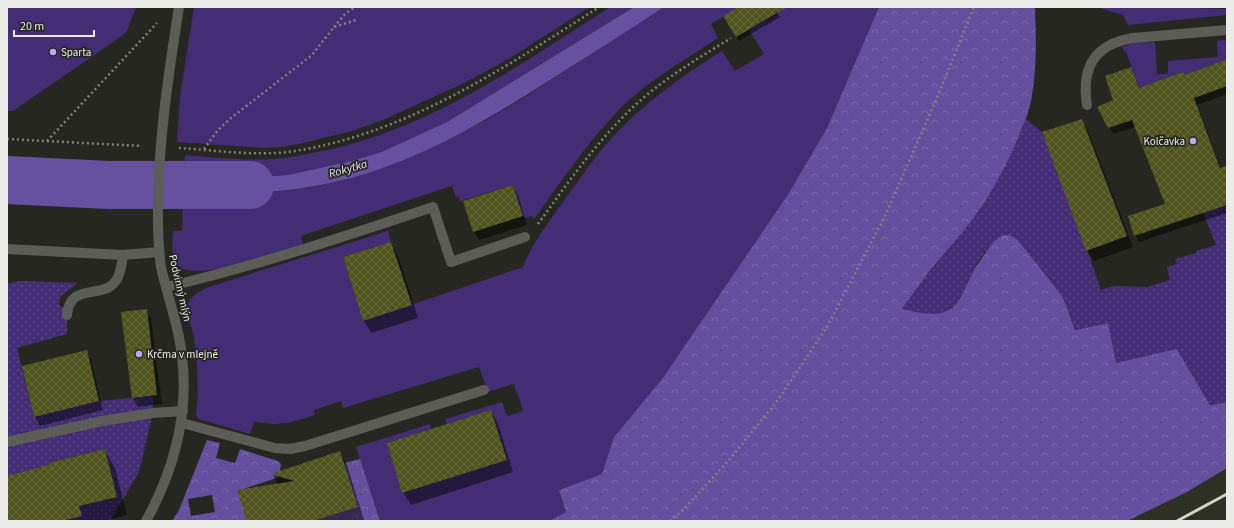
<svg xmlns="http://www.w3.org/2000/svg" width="1234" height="528" font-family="'Source Sans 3',sans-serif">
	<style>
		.built { fill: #2e3024 }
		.green { fill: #432e75 }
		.forest { fill: url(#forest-crowns); fill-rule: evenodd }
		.garden { fill: url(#garden-dots) }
		.water { fill: #6650a0 }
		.shadow { fill: #0007 }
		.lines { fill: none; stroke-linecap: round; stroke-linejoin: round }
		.river { stroke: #6650a0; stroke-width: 48 }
		.building { fill: url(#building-cross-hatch) }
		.path { stroke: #81827d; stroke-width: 2.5; stroke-dasharray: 2 3; stroke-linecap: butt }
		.lane { stroke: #5c5d56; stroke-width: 10 }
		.street { stroke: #5c5d56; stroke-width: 10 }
		.rail { stroke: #d2d3ce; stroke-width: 3 }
		.poi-dot { fill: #bbaaf6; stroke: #262721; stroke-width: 1.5 }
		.labels { text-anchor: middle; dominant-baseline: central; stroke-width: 3.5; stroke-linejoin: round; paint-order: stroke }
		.poi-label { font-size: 11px; fill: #ebece8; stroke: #262721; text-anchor: start }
		.street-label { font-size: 11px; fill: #ebece8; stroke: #262721 }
		.water-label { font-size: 12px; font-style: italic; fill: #e0dcf3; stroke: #262721 }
	</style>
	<defs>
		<pattern id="forest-crowns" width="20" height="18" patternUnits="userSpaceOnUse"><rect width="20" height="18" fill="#644e9e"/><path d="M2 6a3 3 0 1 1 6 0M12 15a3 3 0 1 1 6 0" fill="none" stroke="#7a68ac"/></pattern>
		<pattern id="garden-dots" width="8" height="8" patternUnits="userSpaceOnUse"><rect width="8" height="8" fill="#432e75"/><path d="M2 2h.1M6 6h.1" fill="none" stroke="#5e4c89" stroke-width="1.8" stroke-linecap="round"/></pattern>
		<pattern id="building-cross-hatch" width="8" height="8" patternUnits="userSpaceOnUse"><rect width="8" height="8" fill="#4e531e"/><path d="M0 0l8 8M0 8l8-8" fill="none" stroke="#686c3f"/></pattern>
	</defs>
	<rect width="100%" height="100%" fill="#262721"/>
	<!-- built -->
	<path class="built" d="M1227,468v53h-100l60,-29z"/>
	<!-- green -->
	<g class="green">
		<path d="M7,7h129l-10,26 -113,78h-6z"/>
		<path d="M194,7h396l-83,53 -45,24 -79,36 -31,11 -53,13 -18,3 -18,1 -86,-6 3,-46z"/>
		<path d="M610,7h24l-187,115 -68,31 -32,9 -59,13 -31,2h-73l1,-22c29,2 59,6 87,4 16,-1 30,-4 45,-7 109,-21 202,-86 293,-145z"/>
		<path d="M664,7h75l-28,17 7,14c-35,23 -74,45 -103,76 -30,32 -55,69 -81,105l-2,-3 -6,2 -3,-2 -10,-31 -53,16 -2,-5 -2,1 -4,-11 -151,50 2,9c-21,6 -112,40 -126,19 -6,-10 -5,-23 -4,-33h9l1,-36 68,-2 34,-2 32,-5 42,-10 82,-33 45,-23 37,-22z"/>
		<path d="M775,7h104l-52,121 -40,68 -125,183 -48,58 -12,37 -43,16 7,22 -17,9h-169l-24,-74 74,-23 1,5 -44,14 16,50 104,-34 -16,-49 -44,14 -2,-5 57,-17 5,14 16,-5 -9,-27 -26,8 -9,-25 -136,41 -2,-7 -27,9 1,5 -27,8 -15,1 -19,-2 -4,12 -51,-15 -3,-4c3,-26 2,-51 -2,-77 -2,-10 -7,-21 -7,-30 1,-13 18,-20 28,-23l173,-54 3,11 -48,15 20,64 160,-54c8,-23 26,-45 40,-65 12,-16 23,-33 36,-49 34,-42 78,-74 123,-102l13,20 29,-17 -15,-24 29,-17z"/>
		<path d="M1096,7h66l65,2v6l-99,10 -5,-10z"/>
		<path d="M1223,40l4,1v18l-42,16 -2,-3 -30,11 -13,9 -13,-38 -3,-3 -2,-4 12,-4 21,-1 2,32h11v-13l50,-4 -1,-16z"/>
	</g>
	<!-- forest -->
	<g class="forest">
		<path d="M879,7h156c1,29 2,59 -3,88 -2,16 -9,31 -15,46 -12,29 -28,57 -47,82 -22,29 -46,55 -68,86l23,4h13l19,-10 18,-35 18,-26 9,-7h8l8,5 45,57 12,33 33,-7 69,26 33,56 17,-3v66l-40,24 -60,29h-578l17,-9 -7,-22 43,-16 12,-37 48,-58 125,-183 40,-68z"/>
		<path d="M207,440l13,3 -4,15 19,5 5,-14 38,12 3,3 -1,7 2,5 -44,15 9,30h-75l7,-11zM212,495l3,17 -24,4 -3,-17z"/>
		<path d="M360,459l20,62h-67l44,-14 -13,-44z"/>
	</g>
	<!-- garden -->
	<g class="garden">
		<path d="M1026,119l16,13 45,118 14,40 12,-4 34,1 23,-7 -3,-13 10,-3 -2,-5 21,-6v-2l20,-6 -12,-30 2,-4 21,-6v197l-17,3 -33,-56 -61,14 -8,-40 -33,7 -12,-33 -45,-57c-5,-3 -8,-6 -14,-5 -9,1 -26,26 -30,34 -6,11 -13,34 -23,40 -14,9 -35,3 -49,0l28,-39 41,-48 17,-25 22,-40z"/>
		<path d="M20,281l58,2 -18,14 -1,8 8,5v24l-50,14 17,69 65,-16 54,-5v17l-14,59 -29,49 -45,-1 17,-4 -3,-10 38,-9 -12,-48 -56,14 3,11 -45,12v-202z"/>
	</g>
	<!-- water -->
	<path class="water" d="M634,7h30c-35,23 -71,46 -106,68 -75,48 -154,96 -243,111 -43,8 -88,8 -132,9l1,-18h73l31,-2 59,-13 32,-9 68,-31z"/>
	<!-- shadow -->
	<g class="shadow">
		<path d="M741,7h32l7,10 -41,24 -14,-24z"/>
		<path d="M1227,60v34l-30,11 24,63 6,-1v46l-88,29 -4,-7 32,-30 -31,-78 -23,7 -14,-27 15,-6 17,-33 9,21 45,-13z"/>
		<path d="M1082,120l6,11 45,116 -39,14 -7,-11z"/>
		<path d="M513,186l5,9 9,30 -48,15 -5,-9z"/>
		<path d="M391,243l7,13 20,62 -47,15 -7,-12z"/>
		<path d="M146,310l5,9 11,85 -24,3 -5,-9z"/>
		<path d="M86,351l5,9 12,50 -63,16 -5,-9 -12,-50z"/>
		<path d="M491,411l7,13 15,48 -102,33 -8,-13z"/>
		<path d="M104,450l11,18 12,47 -23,6h-97v-34z"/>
		<path d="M339,452l8,13 17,55 -4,1h-112l30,-36 -5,-10z"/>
	</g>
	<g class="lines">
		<!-- river -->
		<path class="river" d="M7,180l102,5h141"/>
	</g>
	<!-- building -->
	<g class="building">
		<path d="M739,7h48l-51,30 -13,-21z"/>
		<path d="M1227,59v27l-33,12 26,70 7,-2v39l-93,31 -6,-20 37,-12 -33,-84 -24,8 -11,-21 16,-7 -8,-24 26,-9 8,21 44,-16 2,3z"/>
		<path d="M1082,119l45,117 -41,15 -44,-119z"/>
		<path d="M513,185l10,31 -50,16 -10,-31z"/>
		<path d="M391,242l21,63 -49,16 -20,-64z"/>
		<path d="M147,309l10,86 -25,3 -11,-86z"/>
		<path d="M87,350l12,51 -65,16 -12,-51z"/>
		<path d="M491,410l16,50 -105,33 -15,-50z"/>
		<path d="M105,449l12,48 -38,9 3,10 -20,5h-55v-45l42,-11v-2z"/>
		<path d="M340,451l18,56 -45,14h-66l-10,-31 57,-9 -23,-7z"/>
	</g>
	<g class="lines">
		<!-- path -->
		<g class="path">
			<path d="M334,27l11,-13 10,-7"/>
			<path d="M7,139l135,7"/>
			<path d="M47,141l110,-118"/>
			<path d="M179,148c34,2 75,8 109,4 115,-16 215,-83 311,-145"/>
			<path d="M204,149l14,-19 13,-12 81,-63 22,-28 22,-7"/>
			<path d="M538,224c26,-36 52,-73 83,-105 31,-33 71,-57 110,-81"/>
			<path d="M670,521l13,-11 46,-50 49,-60 49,-73 58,-111 52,-118 37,-91"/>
		</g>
		<!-- lane -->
		<g class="lane">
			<path d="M1087,105c-6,-38 8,-61 46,-67"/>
			<path d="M7,249l116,6 36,-3"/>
			<path d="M166,287c91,-21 179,-51 267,-80l18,55 74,-25"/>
			<path d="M67,315c3,-35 40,-13 51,-38 3,-6 4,-14 5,-22"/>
			<path d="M153,413l30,-2"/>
			<path d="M182,423l93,25 15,1 15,-3 179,-56"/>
		</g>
		<!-- street -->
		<g class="street">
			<path d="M1133,38l94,-8"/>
			<path d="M7,442l95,-21 51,-8"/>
			<path d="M146,521c32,-58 46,-118 33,-184 -5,-24 -13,-47 -18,-70 -2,-15 -3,-31 -3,-46 -1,-71 10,-144 21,-214"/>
		</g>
		<!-- rail -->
		<path class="rail" d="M1177,521l50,-27"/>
	</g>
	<!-- markers -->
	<g class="poi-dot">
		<circle cx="53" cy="52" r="4"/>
		<circle cx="1193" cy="141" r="4"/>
		<circle cx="139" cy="354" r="4"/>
	</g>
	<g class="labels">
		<!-- poi labels -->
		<g class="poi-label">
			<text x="61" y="52">Sparta</text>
			<text x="1185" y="141" text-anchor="end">Kolčavka</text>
			<text x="147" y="354">Krčma v mlejně</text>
		</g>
		<!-- street labels -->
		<g class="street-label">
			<text transform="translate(180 288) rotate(77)">Podvinný mlýn</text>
		</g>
		<!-- water labels -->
		<g class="water-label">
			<text transform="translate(348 169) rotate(-16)">Rokytka</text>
		</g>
	</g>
	<!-- border -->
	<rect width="1234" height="528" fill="none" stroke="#ebece8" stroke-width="16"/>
	<!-- scale -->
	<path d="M14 30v6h80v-6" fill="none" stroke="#ebece8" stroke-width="2"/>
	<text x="20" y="30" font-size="12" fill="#ebece8" stroke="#262721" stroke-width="3" paint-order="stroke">20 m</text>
</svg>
